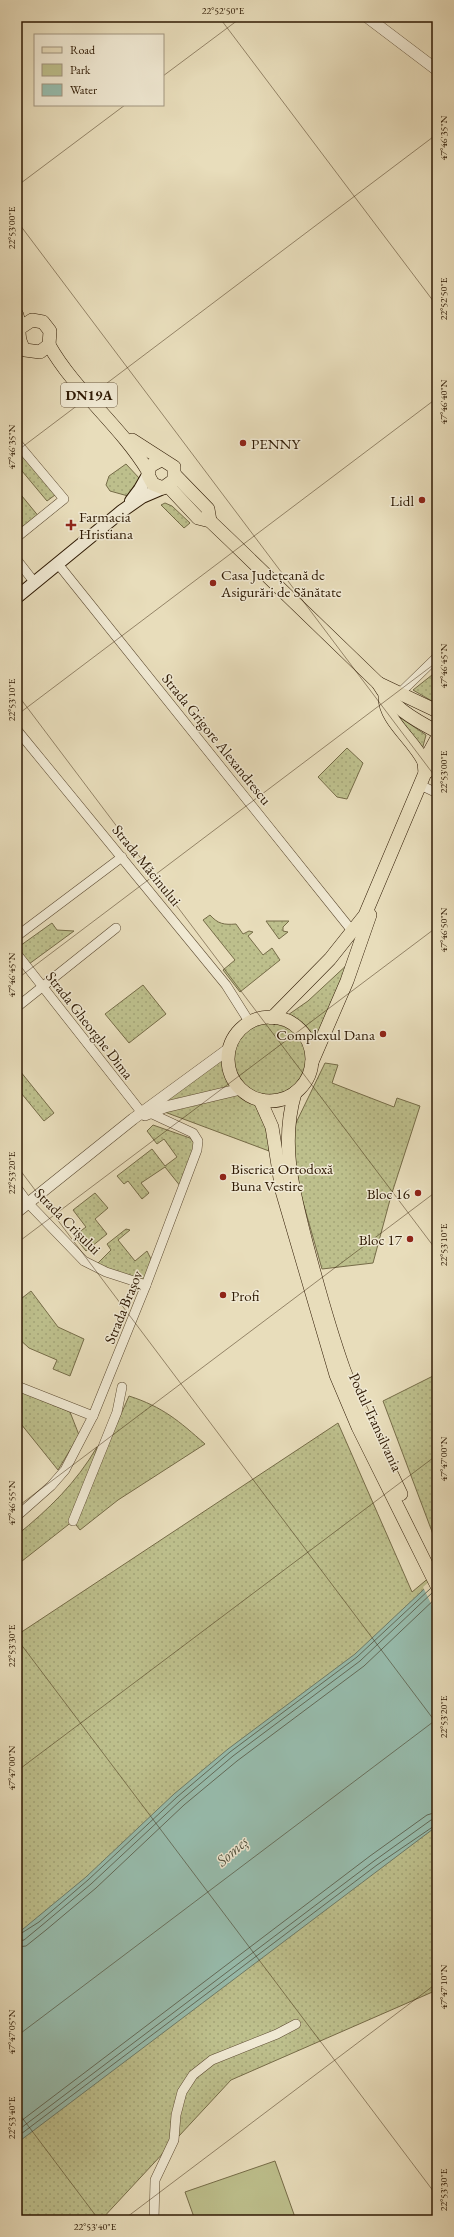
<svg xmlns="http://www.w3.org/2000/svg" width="454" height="2237" font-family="'EB Garamond',serif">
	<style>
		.green { fill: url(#green-dots); stroke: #766c48 }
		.pitch { fill: #bdbf8c; stroke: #766c48 }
		.water { fill: #97bcad; stroke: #6d7b69 }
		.pier { fill: #e8ddbb }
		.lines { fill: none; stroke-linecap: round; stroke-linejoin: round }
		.shore { stroke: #626a58; stroke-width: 1 }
		.minor-casing { stroke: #5c4a31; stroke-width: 10 }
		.tertiary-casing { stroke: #5c4a31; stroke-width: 12 }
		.secondary-casing { stroke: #2e1903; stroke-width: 14 }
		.primary-casing { stroke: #2e1903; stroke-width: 14 }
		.minor { stroke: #f0e9d3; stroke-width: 9 }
		.tertiary { stroke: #f0e9d3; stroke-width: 11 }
		.secondary { stroke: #f0e9d3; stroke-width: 12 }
		.primary { stroke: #e8ddbb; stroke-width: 13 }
		.ticks { fill: none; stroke: #2e1903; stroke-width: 1; stroke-opacity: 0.45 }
		.poi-dot { fill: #8f2418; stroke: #f0e9d3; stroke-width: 1.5 }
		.labels { text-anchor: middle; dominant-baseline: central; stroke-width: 3; stroke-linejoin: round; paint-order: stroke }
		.shield { fill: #f0e9d3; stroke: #685741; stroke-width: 1 }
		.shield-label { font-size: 14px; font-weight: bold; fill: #2e1903 }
		.poi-label { font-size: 15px; fill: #2e1903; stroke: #f0e9d3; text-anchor: start }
		.street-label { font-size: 15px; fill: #2e1903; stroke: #f0e9d3 }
		.water-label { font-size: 16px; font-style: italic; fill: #53523e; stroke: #f0e9d3 }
		.neatline { fill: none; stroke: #2e1903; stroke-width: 1.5 }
		.ticks-label { font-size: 10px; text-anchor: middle; fill: #2e1903 }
	</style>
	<defs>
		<pattern id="green-dots" width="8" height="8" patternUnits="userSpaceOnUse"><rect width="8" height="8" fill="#bdbf8c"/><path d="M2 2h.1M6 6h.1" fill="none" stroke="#a3a477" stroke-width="1.8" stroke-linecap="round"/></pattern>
	</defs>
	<rect width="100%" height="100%" fill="#e8ddbb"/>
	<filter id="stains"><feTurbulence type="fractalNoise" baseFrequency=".005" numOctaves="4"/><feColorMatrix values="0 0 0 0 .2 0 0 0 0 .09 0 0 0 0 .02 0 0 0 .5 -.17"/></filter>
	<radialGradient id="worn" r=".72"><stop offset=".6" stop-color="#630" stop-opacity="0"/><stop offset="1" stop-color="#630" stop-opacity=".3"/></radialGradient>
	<!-- green -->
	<g class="green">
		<path d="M17,443l42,49 -12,9 -30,-36z"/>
		<path d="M126,464l14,15 -12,17 -18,-5 -4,-6 3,-9z"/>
		<path d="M17,490l23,28 -23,19z"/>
		<path d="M165,503l7,3 18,17 -6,5 -23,-23z"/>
		<path d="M437,671v33l-24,-14z"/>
		<path d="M395,714l31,21 -4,15z"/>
		<path d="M347,748l16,15 -16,36 -10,-2 -19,-20z"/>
		<path d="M210,915c8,9 14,10 26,9l7,10 6,-3 4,1 -5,4 15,19 9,-7 8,12 -40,32 -17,-22 12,-10 -32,-40z"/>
		<path d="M266,921h23l-6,6v4l5,1 -9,7z"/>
		<path d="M52,923l5,7 17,1 -45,33 -12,-16z"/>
		<path d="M350,962l-37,89c-3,-16 -14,-27 -28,-34l23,-16z"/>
		<path d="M143,985l23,29 -37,29 -24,-29z"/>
		<circle cx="270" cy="1059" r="42"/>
		<path d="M227,1052c-3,15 0,25 11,36l-91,24z"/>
		<path d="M325,1063l13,2 -6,18 62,24 3,-9 23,8 -29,90 -18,67 -51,6 -25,-88 -5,-27 2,-27z"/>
		<path d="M20,1071l34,42 -10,8 -27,-33v-15z"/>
		<path d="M243,1093l14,9 12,27v22l-107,-40z"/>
		<path d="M153,1125l37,13 6,7 -15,42 -16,-20 -24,16 8,10 -7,6 -14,-18 -4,3 -7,-8 35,-27 13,17 12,-9 -13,-18 -7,5 -10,-13z"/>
		<path d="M95,1193l13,15 -13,11 12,15 -21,17 -12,-15 12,-9 -13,-17z"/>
		<path d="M126,1229l4,1 -12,10 17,21 12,-10 7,14 -8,20 -52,-18 17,-17 -4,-6z"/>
		<path d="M31,1291l27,36 26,12 -14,37 -17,-7 4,-9 -28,-12 -12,-11v-35z"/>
		<path d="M437,1374v171l-54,-144z"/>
		<path d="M17,1390l53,22 9,23 -21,35 -41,-51z"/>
		<path d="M129,1396c34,11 50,25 76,48l-87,56 -38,30 -7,-9 -56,44v-30c32,-26 59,-52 80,-88l-7,29 17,-30z"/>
		<path d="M338,1423l74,169 25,-21v419l-206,90 -130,140h-84v-585z"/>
	</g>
	<!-- pitch -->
	<path class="pitch" d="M275,2161l21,59h-101l-10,-28z"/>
	<!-- water -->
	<path class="water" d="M437,1577v249l-420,317v-209l69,-57 88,-83 54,-45 127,-95z"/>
	<!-- pier -->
	<path class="pier" d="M437,1575v41l-14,-29z"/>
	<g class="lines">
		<!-- shore -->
		<g class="shore">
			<path d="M17,1936l22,-14 49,-42 89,-83 53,-45 127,-95 73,-68"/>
			<path d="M17,1941l7,-1 17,-14 50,-42 89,-83 53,-45 127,-95 73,-69"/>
			<path d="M17,1947l9,-1 20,-16 50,-42 88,-83 53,-44 127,-95 73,-69"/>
			<path d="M17,2124l353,-268 57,-41 10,-3"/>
			<path d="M17,2131l357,-270 57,-41 6,-2"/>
			<path d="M17,2137l360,-272 60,-41"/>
		</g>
		<!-- minor casing -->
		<g class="minor-casing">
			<g id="minor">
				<path d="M17,443l47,56 -47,38"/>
				<path d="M17,560l18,23"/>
				<path d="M58,564l295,368"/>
				<path d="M401,692l36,-35"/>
				<path d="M17,730l209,255 24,38"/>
				<path d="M420,785l17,8"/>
				<path d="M17,936l105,-79"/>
				<path d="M17,954l125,159"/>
				<path d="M17,1007l99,-79"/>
				<path d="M17,1188l11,15 56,58 22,11 40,13"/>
				<path d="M17,1386l76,30"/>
				<path d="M17,1516l34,-30 14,-16 28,-54 53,-131 51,-135 1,-9 -5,-8 -43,-20"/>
				<path d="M73,1521l44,-109 5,-25"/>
				<path d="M154,2220l1,-40 19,-40 2,-25 6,-23 11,-17 19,-15 65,-26 19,-10"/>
			</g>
		</g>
		<!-- tertiary casing -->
		<g class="tertiary-casing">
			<g id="tertiary">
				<path d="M367,17l70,53"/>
				<path d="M145,1115l20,-8 76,-18"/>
				<path d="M17,1212l116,-93 97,-71"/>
			</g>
		</g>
		<!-- secondary casing -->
		<g class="secondary-casing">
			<g id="secondary">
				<path d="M131,501l9,-12 8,-14"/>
				<path d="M17,597l105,-86 20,-14 21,-9"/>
			</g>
		</g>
		<!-- primary casing -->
		<g class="primary-casing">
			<g id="primary">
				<path d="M17,315c4,13 -1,25 8,35l15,2 9,-7 1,-14 -7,-9 -11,-2 -12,8"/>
				<path d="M49,345c26,46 71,80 99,126"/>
				<path d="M132,440l42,27v13l-11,8 -10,-4 -5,-9 2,-9 11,-6"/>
				<path d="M175,475l33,34 2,12"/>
				<path d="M168,486l30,32 12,3 21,20 147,142c13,23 35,36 58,48"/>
				<path d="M378,683l59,28"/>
				<path d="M385,696c-1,24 29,44 39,66"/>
				<path d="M425,773l8,-5 4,-7"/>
				<circle cx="270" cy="1059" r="42"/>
				<path d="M272,1018l58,-59 35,-44 60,-142 -1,-11 13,-24"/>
				<path d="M312,1062l35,-81 23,-66"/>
				<path d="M295,1093c-15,51 -2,98 11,149 11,42 23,86 38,128 16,42 38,83 57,124"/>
				<path d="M260,1100l12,27 10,64 54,184 22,52 79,159"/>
			</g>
		</g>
		<!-- minor -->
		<use href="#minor" class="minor"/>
		<!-- tertiary -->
		<use href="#tertiary" class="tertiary"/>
		<!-- secondary -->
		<use href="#secondary" class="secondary"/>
		<!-- primary -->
		<use href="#primary" class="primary"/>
	</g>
	<!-- ticks -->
	<path class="ticks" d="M219,17l218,289M163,76l79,-59M17,186l108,-81M17,221l420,558M17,451l420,-317M17,694l420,557M17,715l420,-317M17,979l420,-317M17,1166l420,558M17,1243l420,-316M17,1507l420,-316M17,1639l420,557M17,1771l420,-316M17,2036l420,-317M17,2111l82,109M123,2220l314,-237"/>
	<!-- markers -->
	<g class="poi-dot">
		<circle cx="243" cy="443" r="4"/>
		<circle cx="422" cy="500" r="4"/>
		<path d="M69 519h4v4h4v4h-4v4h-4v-4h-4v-4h4z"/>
		<circle cx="213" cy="583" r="4"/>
		<circle cx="383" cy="1034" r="4"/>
		<circle cx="223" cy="1177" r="4"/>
		<circle cx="418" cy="1193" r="4"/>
		<circle cx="410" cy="1239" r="4"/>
		<circle cx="223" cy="1295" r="4"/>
	</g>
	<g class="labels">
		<!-- shield labels -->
		<rect class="shield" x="61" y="383" width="56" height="24" rx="3"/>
		<g class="shield-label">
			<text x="89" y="395">DN19A</text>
		</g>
		<!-- poi labels -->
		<g class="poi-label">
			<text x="251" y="443">PENNY</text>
			<text x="414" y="500" text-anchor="end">Lidl</text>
			<text x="79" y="516">Farmacia<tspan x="79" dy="17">Hristiana</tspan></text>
			<text x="221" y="574">Casa Județeană de<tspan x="221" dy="17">Asigurări de Sănătate</tspan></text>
			<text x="375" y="1034" text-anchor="end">Complexul Dana</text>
			<text x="231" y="1168">Biserica Ortodoxă<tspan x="231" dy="17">Buna Vestire</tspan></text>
			<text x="410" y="1193" text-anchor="end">Bloc 16</text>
			<text x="402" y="1239" text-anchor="end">Bloc 17</text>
			<text x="231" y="1295">Profi</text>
		</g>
		<!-- street labels -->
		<g class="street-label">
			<text transform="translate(217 739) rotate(51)">Strada Grigore Alexandrescu</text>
			<text transform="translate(147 865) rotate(51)">Strada Măcinului</text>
			<text transform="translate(90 1025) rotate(52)">Strada Gheorghe Dima</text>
			<text transform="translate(68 1221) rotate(45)">Strada Crișului</text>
			<text transform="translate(123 1307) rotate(-68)">Strada Brașov</text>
			<text transform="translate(376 1422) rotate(65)">Podul Transilvania</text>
		</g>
		<!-- water labels -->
		<g class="water-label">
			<text transform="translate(232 1851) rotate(-42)">Someș</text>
		</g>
	</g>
	<!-- margin -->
	<rect width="454" height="2237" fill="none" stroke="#e8ddbb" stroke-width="44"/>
	<!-- legend -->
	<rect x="34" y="34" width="130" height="72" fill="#f0e9d3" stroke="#a29680"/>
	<rect x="42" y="47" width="20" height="6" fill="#e8ddbb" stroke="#a29680"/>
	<text x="70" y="54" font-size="12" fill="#2e1903">Road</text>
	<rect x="42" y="64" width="20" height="12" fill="#bdbf8c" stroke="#a29680"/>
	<text x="70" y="74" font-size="12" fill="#2e1903">Park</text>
	<rect x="42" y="84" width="20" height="12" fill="#97bcad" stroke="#a29680"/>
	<text x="70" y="94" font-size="12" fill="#2e1903">Water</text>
	<rect x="22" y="22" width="410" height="2193" class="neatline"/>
	<g class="ticks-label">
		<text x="223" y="14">22°52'50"E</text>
		<text transform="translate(443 138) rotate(-90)" y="4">47°46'35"N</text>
		<text transform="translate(11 228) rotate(-90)" y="4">22°53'00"E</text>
		<text transform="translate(443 299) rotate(-90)" y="4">22°52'50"E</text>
		<text transform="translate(443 402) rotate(-90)" y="4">47°46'40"N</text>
		<text transform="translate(11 447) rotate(-90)" y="4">47°46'35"N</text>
		<text transform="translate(443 666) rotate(-90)" y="4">47°46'45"N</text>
		<text transform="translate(11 700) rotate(-90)" y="4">22°53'10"E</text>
		<text transform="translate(443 772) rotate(-90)" y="4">22°53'00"E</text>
		<text transform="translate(443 930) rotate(-90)" y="4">47°46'50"N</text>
		<text transform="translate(11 975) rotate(-90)" y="4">47°46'45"N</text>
		<text transform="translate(11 1173) rotate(-90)" y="4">22°53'20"E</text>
		<text transform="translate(443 1245) rotate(-90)" y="4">22°53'10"E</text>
		<text transform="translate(443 1459) rotate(-90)" y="4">47°47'00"N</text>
		<text transform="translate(11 1503) rotate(-90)" y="4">47°46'55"N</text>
		<text transform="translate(11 1646) rotate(-90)" y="4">22°53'30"E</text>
		<text transform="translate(443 1717) rotate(-90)" y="4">22°53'20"E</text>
		<text transform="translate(11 1768) rotate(-90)" y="4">47°47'00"N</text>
		<text transform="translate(443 1987) rotate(-90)" y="4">47°47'10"N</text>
		<text transform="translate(11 2032) rotate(-90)" y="4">47°47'05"N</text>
		<text transform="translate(11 2118) rotate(-90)" y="4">22°53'40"E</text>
		<text transform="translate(443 2190) rotate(-90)" y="4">22°53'30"E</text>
		<text x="95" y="2230">22°53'40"E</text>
	</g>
	<rect width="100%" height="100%" filter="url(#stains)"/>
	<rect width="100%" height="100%" fill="url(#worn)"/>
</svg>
